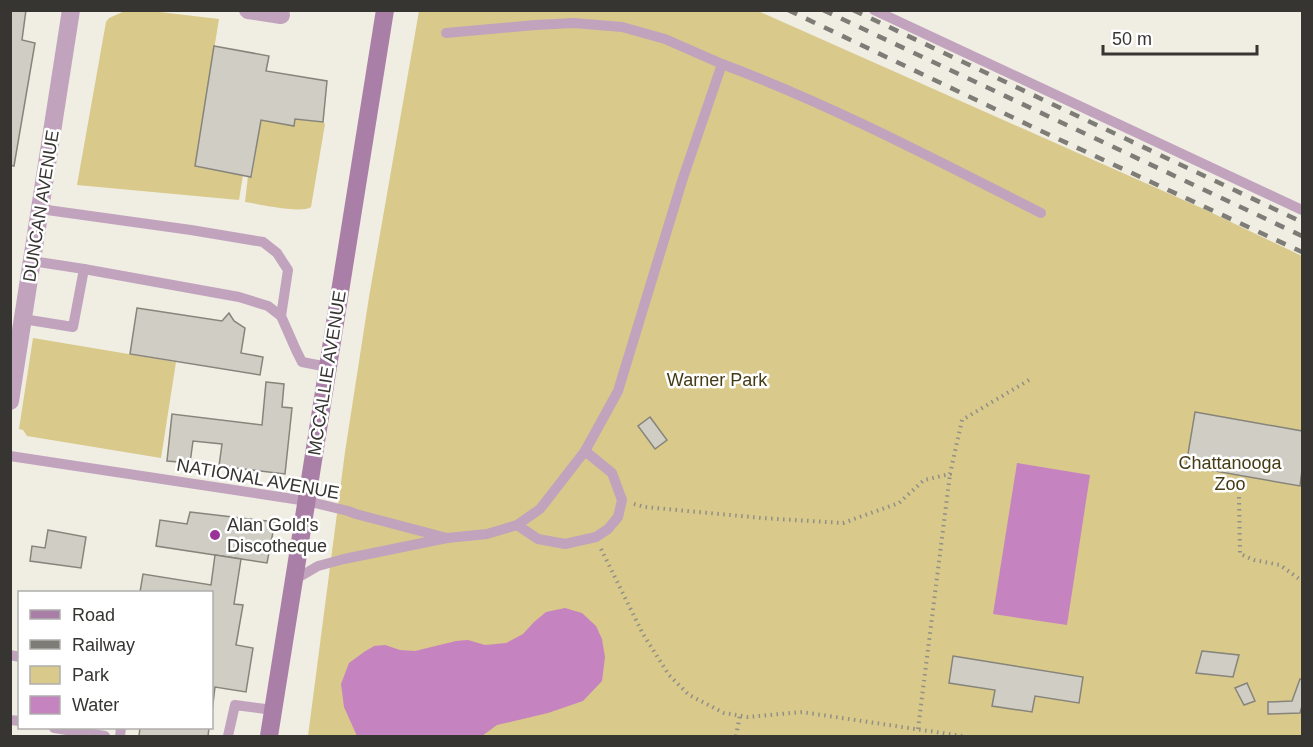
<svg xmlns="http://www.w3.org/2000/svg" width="1313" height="747" font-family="Helvetica,sans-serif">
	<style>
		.green { fill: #d9c98a }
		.water { fill: #c584c0 }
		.building { fill: #d0cdc4; stroke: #86847b; stroke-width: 1.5 }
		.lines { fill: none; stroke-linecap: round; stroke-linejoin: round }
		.path { stroke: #918f88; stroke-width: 4; stroke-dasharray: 1.5 4.5; stroke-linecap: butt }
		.lane { stroke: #c1a3be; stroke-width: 10 }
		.street { stroke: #c1a3be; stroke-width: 18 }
		.secondary { stroke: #aa7fa7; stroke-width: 18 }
		.rail { stroke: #7e7c76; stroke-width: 4.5; stroke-dasharray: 10 10; stroke-linecap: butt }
		.poi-dot { fill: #9a3397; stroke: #fff; stroke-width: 2 }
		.labels { text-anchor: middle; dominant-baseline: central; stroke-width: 5; stroke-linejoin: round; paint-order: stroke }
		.street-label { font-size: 18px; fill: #363532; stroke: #fff }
		.park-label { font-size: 18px; fill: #453b15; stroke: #fff }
		.poi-label { font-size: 18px; fill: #363532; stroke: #fff; text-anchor: start }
	</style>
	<rect width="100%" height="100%" fill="#f0ede3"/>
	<!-- green -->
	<g class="green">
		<path d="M125,11h26l68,8 -24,147 48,9 -4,25 -162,-15 29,-163 3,-4z"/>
		<path d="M419,11h339l448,199 96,46v480h-994l37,-284 24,-155z"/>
		<path d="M295,119l28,3 2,2 -14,83c-11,7 -51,-3 -66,-5l3,-26 4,1 9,-57 33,5z"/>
		<path d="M33,338l143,24 -15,96 -134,-22 -4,-6 -4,-1z"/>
	</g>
	<!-- water -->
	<g class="water">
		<path d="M1017,463l73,12 -23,150 -74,-11z"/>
		<path d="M565,608l17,5 14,13 6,13 3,18 -3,24 -19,20 -35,12 -51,12 -15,11h-125l-13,-29 -3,-23 8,-21 15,-11 10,-6 11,-1 15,5 15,1 41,-10 12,-1 17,5 21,-2 17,-9 11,-12 12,-10z"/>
	</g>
	<!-- building -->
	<g class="building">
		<path d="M10,10h16l-4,30 13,3 -21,123 -4,-1z"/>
		<path d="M214,46l55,10 -3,15 61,10 -4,41 -28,-3 -1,7 -33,-6 -10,57 -56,-11z"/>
		<path d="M137,308l85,13 7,-8 5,8 11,7 -4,25 22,4 -3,18 -130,-21z"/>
		<path d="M266,382l18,2 -2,23 10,1 -7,66 -66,-8 3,-22 -29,-3 -3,22 -23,-2 5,-47 90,11z"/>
		<path d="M1195,412l107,19v39l-2,16 -114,-20z"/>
		<path d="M650,417l17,23 -12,9 -17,-23z"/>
		<path d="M190,512l85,10 -8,41 -111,-17 4,-26 27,4z"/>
		<path d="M48,530l38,7 -5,31 -51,-7 2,-15 13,2z"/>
		<path d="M215,555l26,4 -7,45 9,1 -7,40 17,3 -7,44 -31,-5 -3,25v-120h-72l3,-18 68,11z"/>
		<path d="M1202,651l37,4 -6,22 -37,-4z"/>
		<path d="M953,656l130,21 -4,26 -44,-7 -3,16 -40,-6 3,-16 -46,-7z"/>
		<path d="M1300,679h2v27l-2,7 -32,1v-12l24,-1z"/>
		<path d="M1247,683l8,18 -11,4 -9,-17z"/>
		<path d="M140,728h69l-1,8h-69z"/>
	</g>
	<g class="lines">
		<!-- path -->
		<g class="path">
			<path d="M1239,497l1,57 14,6 26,5 22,16"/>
			<path d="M634,504l11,3 117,11 81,5 56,-20 25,-23 26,-6 12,-54 67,-40"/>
			<path d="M601,549l42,85 26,41 20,20 35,18 24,4 54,-5 160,24"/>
			<path d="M918,729l32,-255"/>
			<path d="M736,736l4,-21"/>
		</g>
		<!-- lane -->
		<g class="lane">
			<path d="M874,10l428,200"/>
			<path d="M446,33l89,-8 39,-2 48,4 43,12 57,25"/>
			<path d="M40,209l151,21 72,12 14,11 11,17 -7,46"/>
			<path d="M84,269l155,28 29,9 13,10 15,34 6,12 26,5"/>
			<path d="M23,319l50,8 11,-58 -52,-8"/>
			<path d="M10,456l297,45 41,10 8,3 91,24 -103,21 -26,7 -24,14"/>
			<path d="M517,525l21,14 27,5 31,-7 12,-8 10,-12 4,-17 -10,-27 -27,-22"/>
			<path d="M447,538l40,-4 30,-9 23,-16 45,-58 33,-60 65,-213 39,-114c110,41 214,96 319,149"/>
			<path d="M10,655l10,2"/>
			<path d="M10,720l10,1"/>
			<path d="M54,728l51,8"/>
			<path d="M120,736l1,-8"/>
			<path d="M228,736l7,-31 38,5"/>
		</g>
		<!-- street -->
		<g class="street">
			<path d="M248,10l33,5"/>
			<path d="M10,401l61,-391"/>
		</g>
		<!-- secondary -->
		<path class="secondary" d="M269,736l116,-726"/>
		<!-- rail -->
		<g class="rail">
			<path d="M788,10l251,120 263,122"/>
			<path d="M823,10l479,226"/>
			<path d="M853,10l449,212"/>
		</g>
	</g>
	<!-- markers -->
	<circle class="poi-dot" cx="215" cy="535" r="6"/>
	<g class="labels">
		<!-- street labels -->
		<g class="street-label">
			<text transform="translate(41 206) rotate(-81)">DUNCAN AVENUE</text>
			<text transform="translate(327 373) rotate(-81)">MCCALLIE AVENUE</text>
			<text transform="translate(258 479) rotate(10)">NATIONAL AVENUE</text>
		</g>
		<!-- park labels -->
		<g class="park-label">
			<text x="717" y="380">Warner Park</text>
			<text x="1230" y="463">Chattanooga<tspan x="1230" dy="21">Zoo</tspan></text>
		</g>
		<!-- poi labels -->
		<g class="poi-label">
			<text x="227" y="525">Alan Gold's<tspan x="227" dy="21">Discotheque</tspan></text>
		</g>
	</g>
	<!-- border -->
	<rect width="1313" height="747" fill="none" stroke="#363532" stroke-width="24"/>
	<!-- legend -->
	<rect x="18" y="591" width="195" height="138" fill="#ffffff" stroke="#afaead" stroke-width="1.5"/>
	<rect x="30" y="610" width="30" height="9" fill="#aa7fa7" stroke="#afaead" stroke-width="1.5"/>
	<text x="72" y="621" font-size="18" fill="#363532">Road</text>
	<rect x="30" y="640" width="30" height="9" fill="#7e7c76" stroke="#afaead" stroke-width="1.5"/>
	<text x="72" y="651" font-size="18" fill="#363532">Railway</text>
	<rect x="30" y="666" width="30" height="18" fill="#d9c98a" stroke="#afaead" stroke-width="1.5"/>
	<text x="72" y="681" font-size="18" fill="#363532">Park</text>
	<rect x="30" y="696" width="30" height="18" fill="#c584c0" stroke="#afaead" stroke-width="1.5"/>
	<text x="72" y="711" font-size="18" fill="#363532">Water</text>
	<!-- scale -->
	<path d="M1103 45v9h154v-9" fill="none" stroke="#363532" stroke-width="3"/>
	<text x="1112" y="45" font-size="18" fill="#363532" stroke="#ffffff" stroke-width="4.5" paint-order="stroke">50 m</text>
</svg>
